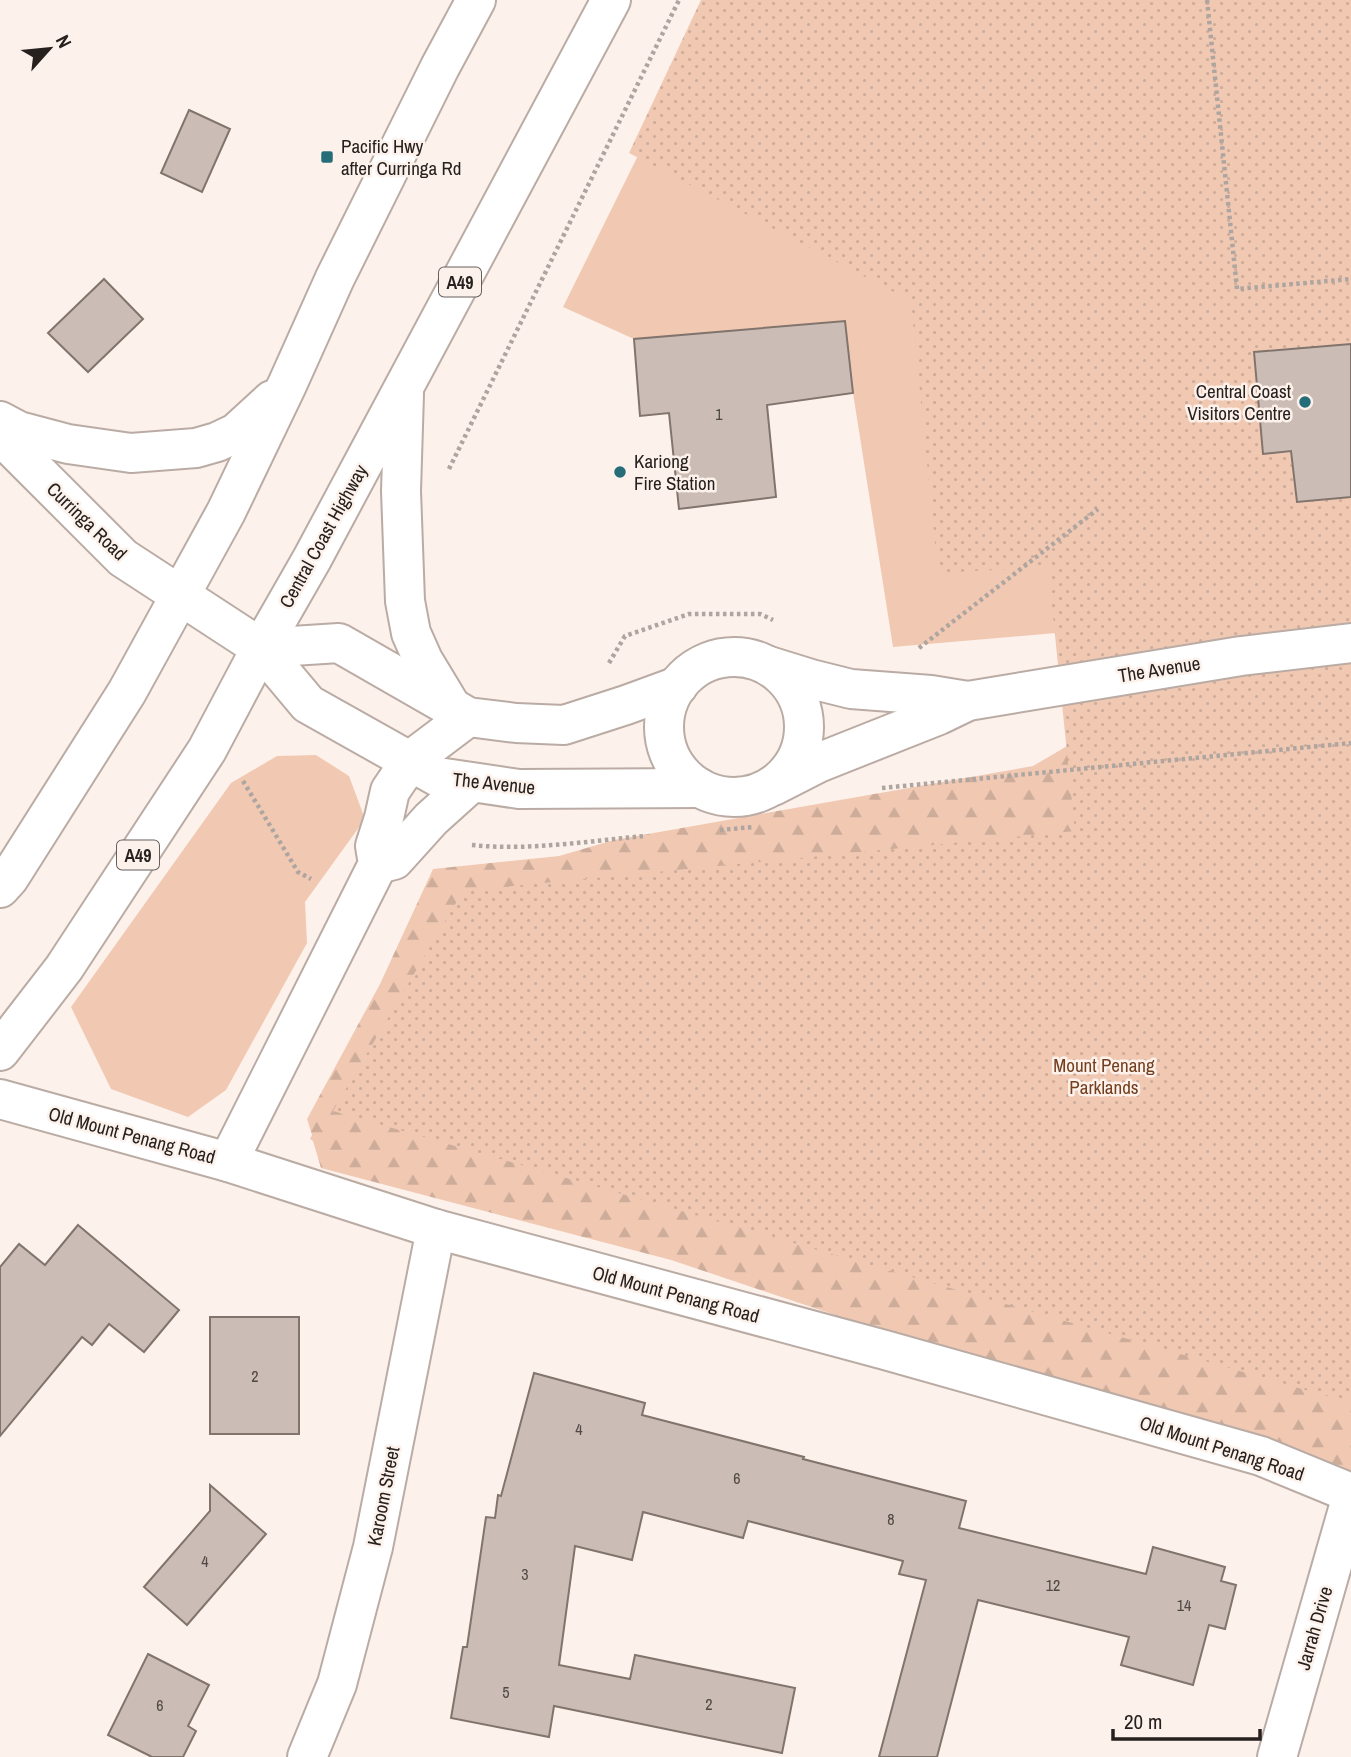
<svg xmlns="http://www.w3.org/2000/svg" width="1351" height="1757" font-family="'Archivo Narrow',sans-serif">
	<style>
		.green { fill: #f1c9b3 }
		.forest { fill: url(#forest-firs) }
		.park { fill: url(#park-dots) }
		.building { fill: #cbbdb5; stroke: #81746d; stroke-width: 2 }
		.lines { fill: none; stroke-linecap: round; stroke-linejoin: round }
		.street-casing { stroke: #baaca4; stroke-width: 42 }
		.secondary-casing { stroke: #baaca4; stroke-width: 42 }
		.highway-casing { stroke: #baaca4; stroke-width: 42 }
		.path { stroke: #aea5a0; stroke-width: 4.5; stroke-dasharray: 3.5 3.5; stroke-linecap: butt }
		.street { stroke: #fff; stroke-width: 38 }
		.secondary { stroke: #fff; stroke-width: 38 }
		.highway { stroke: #fff; stroke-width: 38 }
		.poi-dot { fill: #256d79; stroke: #fdf1eb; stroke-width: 2.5 }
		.labels { text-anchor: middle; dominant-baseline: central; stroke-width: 5; stroke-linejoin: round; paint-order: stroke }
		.number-label { font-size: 16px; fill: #4f4844 }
		.shield { fill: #fdf1eb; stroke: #665f5c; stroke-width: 2 }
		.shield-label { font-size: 18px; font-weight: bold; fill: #26211e }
		.poi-label { font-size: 19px; fill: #26211e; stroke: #fdf1eb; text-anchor: start }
		.street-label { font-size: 19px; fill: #26211e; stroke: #fdf1eb }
		.park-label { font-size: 19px; fill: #743f1d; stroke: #fdf1eb }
	</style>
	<defs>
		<pattern id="forest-firs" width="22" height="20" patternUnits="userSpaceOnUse" patternTransform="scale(1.75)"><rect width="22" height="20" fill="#f1c9b3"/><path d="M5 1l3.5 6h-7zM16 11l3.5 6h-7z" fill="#ceac9a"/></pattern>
		<pattern id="park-dots" width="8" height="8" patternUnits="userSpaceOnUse" patternTransform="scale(1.75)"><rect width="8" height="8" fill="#f1c9b3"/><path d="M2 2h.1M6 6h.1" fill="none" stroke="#ceac9a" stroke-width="1.8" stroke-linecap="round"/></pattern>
	</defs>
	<rect width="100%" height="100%" fill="#fdf1eb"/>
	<!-- green -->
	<g class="green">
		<path d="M715,0h636l-157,621 -301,26 -40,-254 -8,-72 -211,18 -71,-32z"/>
		<path d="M316,755l33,21 16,43 -60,83 2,41 -81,147 -38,27 -77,-28 -40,-82 160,-224 46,-27z"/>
	</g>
	<!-- forest -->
	<path class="forest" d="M1351,710v778l-680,-228 -350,-92 -8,-27 -3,-2 2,-4 -5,-16 73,-135 53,-115 126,-13 55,-16 419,-74 41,-24z"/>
	<!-- park -->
	<path class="park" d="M701,0h650v1403l-1018,-292 130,-220 612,-60 -27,-264 -110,6 -27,-272 -282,-148z"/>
	<!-- building -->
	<g class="building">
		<path d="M189,110l41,19 -28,63 -41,-19z"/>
		<path d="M104,279l39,40 -55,53 -40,-39z"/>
		<path d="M845,321l8,72 -86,12 9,92 -97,12 -10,-96 -29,3 -6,-77z"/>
		<path d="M1351,344v153l-54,5 -6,-51 -28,3 -9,-102z"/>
		<path d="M78,1225l101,85 -35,42 -35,-28 -17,21 -10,-8 -82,99v-169l19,-23 26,21z"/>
		<rect x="210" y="1317" width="89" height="117"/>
		<path d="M534,1373l111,30 -3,12 162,42 -1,2 163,42 -7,27 187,46 7,-27 72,20 -4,14 15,4 -11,44 -16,-4 -16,60 -72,-20 8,-28 -151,-37 -41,157h-58l47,-177 -27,-6 4,-13 -155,-40 -5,17 -100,-26 -11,48 -57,-14 -16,119 71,14 5,-24 160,33 -13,65 -228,-47 -5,31 -98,-19 12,-71h4l19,-130 9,1 3,-23 3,1z"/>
		<path d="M210,1485l56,49 -79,91 -43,-38 66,-76z"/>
		<path d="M148,1654l61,31 -21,41 8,5 -13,26h-31l-44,-22z"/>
	</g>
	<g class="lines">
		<!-- street casing -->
		<g class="street-casing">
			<g id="street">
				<path d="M261,648l47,56 130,73 81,12 181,-1"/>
				<path d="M261,648l78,-5 129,74 48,6 48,2 62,-20 52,-19"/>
				<circle cx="734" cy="727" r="70"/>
				<path d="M769,666l42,13 40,10 80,6 37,6"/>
				<path d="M773,786l45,-23 121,-48 29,-14 273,-45 110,-13"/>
				<path d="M378,864l16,-4 37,-41 40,-36"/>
				<path d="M0,1099l228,63 208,67 449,121 376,106 90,37"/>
				<path d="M228,1162l150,-298 -3,-18 9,-28 6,-27 21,-31 57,-43"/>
				<path d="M307,1757l30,-73 36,-137 63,-318"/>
				<path d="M1277,1757l74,-258"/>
			</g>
		</g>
		<!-- secondary casing -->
		<g class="secondary-casing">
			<path id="secondary" d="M0,435l123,123 138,90"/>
		</g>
		<!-- highway casing -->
		<g class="highway-casing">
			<g id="highway">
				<path d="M404,394l-3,97 4,110 6,32 12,27 29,48"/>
				<path d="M0,421l19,10 49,13 63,9 65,-5 21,-6 19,-9 36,-33"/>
				<path d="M0,888l9,-10 118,-186 99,-180 61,-127 48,-107 105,-211 36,-67"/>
				<path d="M0,1051l64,-83 143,-218 54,-102 51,-89 299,-559"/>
			</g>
		</g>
		<!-- path -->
		<g class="path">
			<path d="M1207,0l30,289 114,-10"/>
			<path d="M449,469l230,-469"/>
			<path d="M919,648l179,-139"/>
			<path d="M609,663l16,-27 64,-22h71l13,6"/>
			<path d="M243,781l55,91 13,7"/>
			<path d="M882,788l469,-45"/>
			<path d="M720,830l33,-3"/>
			<path d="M472,845c57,6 116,-4 173,-9"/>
		</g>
		<!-- street -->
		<use href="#street" class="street"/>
		<!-- secondary -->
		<use href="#secondary" class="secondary"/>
		<!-- highway -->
		<use href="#highway" class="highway"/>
	</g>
	<!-- markers -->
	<g class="poi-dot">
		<rect x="320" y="150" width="14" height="14" rx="3.5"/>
		<circle cx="1305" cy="402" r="7"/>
		<circle cx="620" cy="472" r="7"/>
	</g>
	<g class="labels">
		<!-- number labels -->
		<g class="number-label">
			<text x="719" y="414">1</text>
			<text x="255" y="1376">2</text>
			<text x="579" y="1429">4</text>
			<text x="737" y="1478">6</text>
			<text x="891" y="1519">8</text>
			<text x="205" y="1561">4</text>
			<text x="525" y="1574">3</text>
			<text x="1053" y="1585">12</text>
			<text x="1184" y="1605">14</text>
			<text x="506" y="1692">5</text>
			<text x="709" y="1704">2</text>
			<text x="160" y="1705">6</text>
		</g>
		<!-- shield labels -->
		<g class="shield">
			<rect x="439" y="267.5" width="42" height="29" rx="5"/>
			<rect x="117" y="840.5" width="42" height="29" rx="5"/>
		</g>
		<g class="shield-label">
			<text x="460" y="282">A49</text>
			<text x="138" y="855">A49</text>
		</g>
		<!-- poi labels -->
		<g class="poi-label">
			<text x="341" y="146">Pacific Hwy<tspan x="341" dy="22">after Curringa Rd</tspan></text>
			<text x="1291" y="391" text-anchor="end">Central Coast<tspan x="1291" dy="22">Visitors Centre</tspan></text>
			<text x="634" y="461">Kariong<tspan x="634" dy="22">Fire Station</tspan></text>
		</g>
		<!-- street labels -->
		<g class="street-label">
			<text transform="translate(87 521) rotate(44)">Curringa Road</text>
			<text transform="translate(323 536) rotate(-61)">Central Coast Highway</text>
			<text transform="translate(1159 669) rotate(-9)">The Avenue</text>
			<text transform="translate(494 783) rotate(6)">The Avenue</text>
			<text transform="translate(132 1135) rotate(15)">Old Mount Penang Road</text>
			<text transform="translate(676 1294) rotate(15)">Old Mount Penang Road</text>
			<text transform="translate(1222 1448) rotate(18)">Old Mount Penang Road</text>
			<text transform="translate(383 1496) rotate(-79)">Karoom Street</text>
			<text transform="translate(1314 1628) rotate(-74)">Jarrah Drive</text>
		</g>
		<!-- park labels -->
		<g class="park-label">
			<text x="1104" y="1065">Mount Penang<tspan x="1104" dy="22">Parklands</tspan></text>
		</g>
	</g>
	<!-- north arrow -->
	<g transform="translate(49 49) rotate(63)" stroke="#fdf1eb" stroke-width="5" paint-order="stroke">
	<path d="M0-5L12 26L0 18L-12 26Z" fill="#26211e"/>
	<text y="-10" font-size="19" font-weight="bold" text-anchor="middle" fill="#26211e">N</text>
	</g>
	<!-- scale -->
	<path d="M1113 1729v10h147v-10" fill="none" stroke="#26211e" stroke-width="3.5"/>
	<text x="1124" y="1729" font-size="21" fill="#26211e" stroke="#fdf1eb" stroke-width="5" paint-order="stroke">20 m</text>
</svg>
